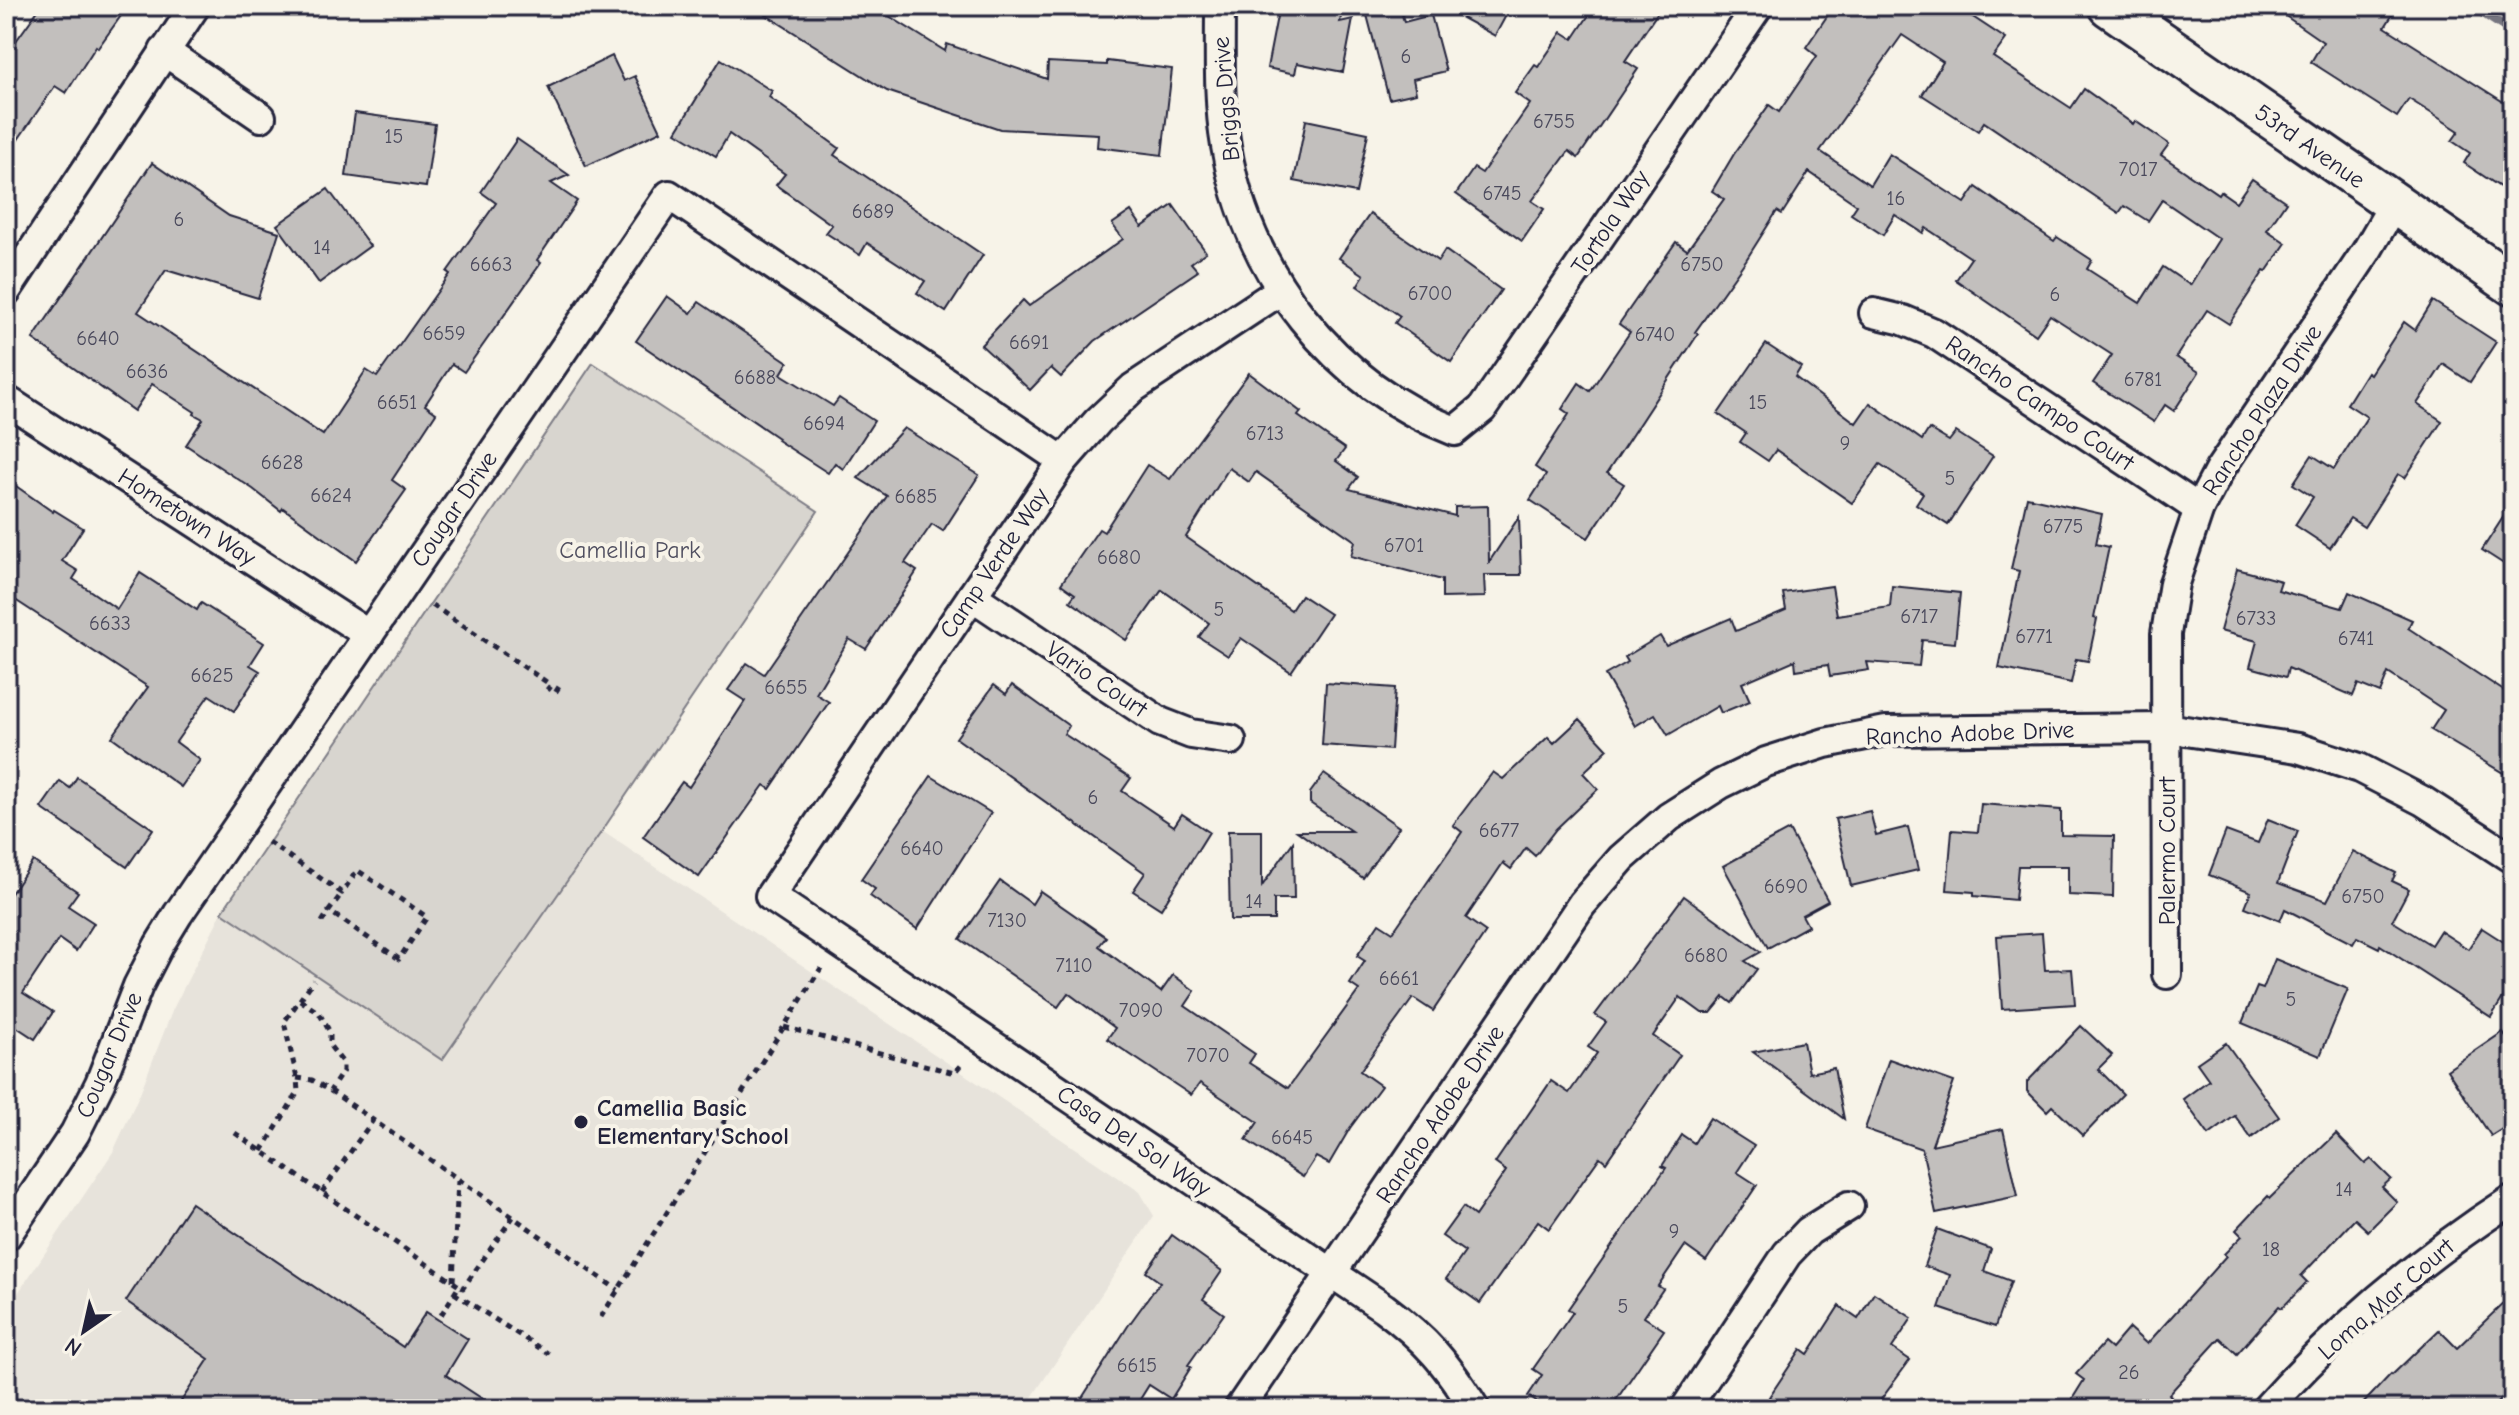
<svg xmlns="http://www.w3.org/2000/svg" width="2519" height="1415" font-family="'Comic Neue',sans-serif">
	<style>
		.built { fill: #e7e3db }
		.green { fill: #d8d5cf; stroke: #7d7c85; stroke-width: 2 }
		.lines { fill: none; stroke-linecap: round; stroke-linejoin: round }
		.stream { stroke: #76747f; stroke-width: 9 }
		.building { fill: #c2bfbd; stroke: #22223b; stroke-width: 2; fill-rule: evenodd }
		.street-casing { stroke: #22223b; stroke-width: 34 }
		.secondary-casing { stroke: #22223b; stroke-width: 46 }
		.path { stroke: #22223b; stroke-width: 5; stroke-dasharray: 6 6; stroke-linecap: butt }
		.street { stroke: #f7f3e8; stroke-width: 28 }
		.secondary { stroke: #f7f3e8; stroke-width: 40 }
		.poi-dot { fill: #22223b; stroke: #f7f3e8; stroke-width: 3 }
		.labels { text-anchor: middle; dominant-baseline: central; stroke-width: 8; stroke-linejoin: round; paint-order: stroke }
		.number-label { font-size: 20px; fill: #4a495c }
		.street-label { font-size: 24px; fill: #22223b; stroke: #f7f3e8 }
		.park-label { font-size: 24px; fill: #504f60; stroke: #f7f3e8 }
		.poi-label { font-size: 24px; font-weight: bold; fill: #22223b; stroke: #f7f3e8; text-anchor: start }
	</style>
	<rect width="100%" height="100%" fill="#f7f3e8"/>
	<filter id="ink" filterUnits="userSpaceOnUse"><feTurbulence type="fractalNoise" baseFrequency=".0125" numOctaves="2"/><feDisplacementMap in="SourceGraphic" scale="16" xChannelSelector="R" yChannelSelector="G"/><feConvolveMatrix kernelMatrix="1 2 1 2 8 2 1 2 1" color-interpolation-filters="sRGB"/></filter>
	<g filter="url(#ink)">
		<!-- built -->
		<path class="built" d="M602,831l538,361 14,24 -130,193h-1018v-98l107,-159 27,-59 33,-84 49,-97 220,147z"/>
		<!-- green -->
		<path class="green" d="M593,363l225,148 -216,320 -160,229 -220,-148z"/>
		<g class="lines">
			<!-- stream -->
			<path class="stream" d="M2472,6l41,27"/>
		</g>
		<!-- building -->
		<g class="building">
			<path d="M41,6h87l-30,42 -2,-2 -30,47 -11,-7 -49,71v-102z"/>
			<path d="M752,6h121l72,45 2,-7 100,35 1,-17 59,3v-4l65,8 -10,86 -65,-8 1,-13 -98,-5 -113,-38z"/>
			<path d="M1279,6h64l-3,16 13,-3 -10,53 -46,-9 -2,11 -28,-6z"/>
			<path d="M1440,6h71l-16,30z"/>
			<path d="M1595,6h67l-37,55 13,8 -60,89 -9,-7 -37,50 12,8 -22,32 -66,-47 18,-26 8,5 48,-69 -15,-11 20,-28 3,2 24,-35 11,7z"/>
			<path d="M1834,6h122l50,33 -13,18 78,51 13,-19 49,35 2,-3 34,23 -8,11 57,39 2,-3 16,11 16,-23 34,23 -19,28 19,13 -20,29 -2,-1 -35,53 -22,-14 -31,47 23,15 -25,39 -9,-6 -11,17 -61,-39 19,-28 -62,-40 -14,20 -80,-55 15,-22 -45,-30 -3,5 -28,-18 -12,20 -32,-21 6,-9 -48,-33 -27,42 -5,-3 -31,49 -51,72 3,2 -91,139 17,11 -36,54 -58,-38 16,-25 -11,-8 34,-53 -7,-5 17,-26 11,8 40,-59 -11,-8 36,-52 21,-30 11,8 37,-51 -12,-8 22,-37 35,-49 10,7 38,-56 -11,-9zM1902,35l41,27 -21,33 56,36 6,-9 135,91 5,-7 24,15 14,-21 57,39 -29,46 -27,-18 -23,36 -53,-34 5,-9 -35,-23 -3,4 -78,-54 -11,16 -76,-49 -19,31 -50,-34z"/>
			<path d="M2271,6h127l-13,21 128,81v66l-10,15 -39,-26 6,-10 -18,-12 7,-10 -50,-32 -12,18 -86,-55 12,-20z"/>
			<path d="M1400,7l4,15 27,-7 15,56 -33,8 3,14 -27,6 -22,-84z"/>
			<path d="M612,56l12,25 11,-5 26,55 -75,35 -38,-79z"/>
			<path d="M721,59l51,32 -3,6 70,51 -5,7 149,100 -37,57 -29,-19 8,-12 -58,-38 -7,12 -34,-22 6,-8 -56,-40 9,-11 -56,-40 -13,22 -40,-24z"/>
			<path d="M355,113l80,11 -9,63 -80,-11z"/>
			<path d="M1306,120l62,13 -12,60 -62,-12z"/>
			<path d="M517,139l52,36 -18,8 26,18 -40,59 4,3 -77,109 -12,-8 -27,41 11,8 -44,67 14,10 -50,71 -73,-53 -2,3 -28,-22 -67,-44 17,-26 -9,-5 1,-2 -43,-28 -18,27 -101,-72 119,-176 77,53 50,16 -21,66 -92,-28 -28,42 185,123 43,-65 11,7 73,-103 -3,-2 49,-69 -15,-11z"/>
			<path d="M328,189l42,57 -51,37 -42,-58z"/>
			<path d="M1173,205l33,47 -15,11 7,8 -103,70 -34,36 -10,-9 -21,22 -49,-45 42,-45 6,6 94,-67 -11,-15 19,-13 11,16z"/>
			<path d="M1370,214l68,47 7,-11 56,40 -50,72 -56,-39 5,-7 -43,-30 7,-11 -25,-17z"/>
			<path d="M667,296l24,17 8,-11 89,60 -7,12 52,32 6,-8 35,23 -31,48 -8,-6 -7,10 -51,-33 1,-2 -142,-97z"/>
			<path d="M2433,301l63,41 -26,40 -27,-18 -26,40 25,17 -37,57 -7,-4 -34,53 -14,-9 -20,30 -35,-23 18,-28 -20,-13 19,-29 22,14 33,-52 -20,-13 20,-32 3,2 34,-52 11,8z"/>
			<path d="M1766,344l35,23 -6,10 61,46 14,-20 52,37 7,-11 20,12 7,-9 37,24 -45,69 -32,-21 7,-11 -43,-29 -28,39 -76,-53 -8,11 -28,-19 6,-9 -28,-19z"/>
			<path d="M1249,373l52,39 -3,4 47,33 -9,12 22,16 -9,12 106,27v-9l33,-1 1,56 30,-45 2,58h-37l1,22 -43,1v-18l-91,-24 4,-15 -99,-69 -7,10 -20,-14 -43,69 105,73 10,-15 29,19 -39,58 -50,-34 -13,18 -29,-19 10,-14 -47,-33 -36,50 -56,-39 5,-7 -14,-10 38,-55 5,3 43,-67 23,14z"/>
			<path d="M904,428l75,47 -36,56 -11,-7 -27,39 12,8 -51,78 -17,-10 -33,55 13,8 -59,87 -6,-4 -65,92 -56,-40 39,-55 7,5 56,-86 -17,-11 19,-27 17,11 123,-178 -29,-18z"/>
			<path d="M6,479l47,33 1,-2 29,18 -21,33 16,10 -5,8 44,30 23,-36 57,37 4,-7 63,40 -14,22 10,6 -26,40 -25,-16 -33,47 24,18 -19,27 -69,-50 36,-50 -142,-93z"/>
			<path d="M2027,497l75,17 -6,30 13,3 -15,71 3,1 -9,42 -12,-2 -5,24 -72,-15 20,-97 -8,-2z"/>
			<path d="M2513,502v68l-31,-20z"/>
			<path d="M2237,569l44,12 -3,9 64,18 7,-16 63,28 -4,8 105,69v63l-8,14 -74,-44 13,-20 -56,-37 -8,20 -22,-9 -5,12 -65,-28 -2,9 -36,-10 7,-26 -37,-10z"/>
			<path d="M1832,586l5,29 53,-8 2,-21 68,7 -5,50 -33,-3 -3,26 -52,-4 2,8 -39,6 -2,-11 -32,5 -1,-10 -53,23 8,18 -29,12 -3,-7 -50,29 -13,-21 -20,12 -30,-51 23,-13 -3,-5 35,-21 6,10 65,-28 5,13 50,-21 -3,-17z"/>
			<path d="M1326,683l69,5 -4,62 -69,-5z"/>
			<path d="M994,685l12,9 6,-9 57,41 -5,8 67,44 -9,13 52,35 8,-12 27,18 -48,77 -28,-18 12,-18 -189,-135z"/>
			<path d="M1580,719l28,30 -25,24 15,16 -42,40 -21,27 -9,-8 -15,21 -8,-6 -37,55 20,14 -53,79 -20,-13 -13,18 -40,55 21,15 -31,42 -21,36 -13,-7 -13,20 -57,-37 12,-18 -58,-39 -9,12 -84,-56 8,-11 -47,-35 -10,14 -98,-68 40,-58 32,23 8,-13 66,46 -7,9 62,46 12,-17 22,16 -10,15 70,48 -6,9 39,25 71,-98 -9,-6 15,-23 -8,-5 22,-33 14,9 69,-100 -9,-7 40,-53 10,7 45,-42 6,6z"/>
			<path d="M1324,774l75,53 -36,51 -66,-47h54l-41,-28v-10z"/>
			<path d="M931,776l60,37 -74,116 -47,-33 5,-7 -14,-10z"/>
			<path d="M77,777l76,52 -26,38 -86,-59 19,-27 10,7z"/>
			<path d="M1981,804l80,6v25l53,1 -1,61 -45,-2v-29h-50l-3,34 -41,-4v-4l-27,-2 5,-60 26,2z"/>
			<path d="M1870,811l6,24 32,-8 10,43 -67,16 -16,-67z"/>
			<path d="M2268,819l30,12 -20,52 49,18 26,-50 43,22 -4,8 17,8 -17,32 39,24 9,-14 28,18 14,-21 31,20v34l-22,35 -111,-72 -1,3 -22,-11 -4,7 -68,-35 -5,12 -35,-14 6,-15 -42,-17 17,-44 32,12z"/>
			<path d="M1789,830l39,71 -26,14 6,11 -40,22 -45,-82z"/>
			<path d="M1228,831h34v55l31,-44 1,57h-20v21h-44z"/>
			<path d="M33,861l45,31 -10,14 26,17 -18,28 -17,-12 -36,54 30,19 -18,27 -29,-19v-119z"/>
			<path d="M1684,896l77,56 -16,9 12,8 -25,34 -8,-6 -13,16h-9l-22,-16 -27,39 27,19 -74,107 -6,-5 -51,72 -11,-8 -58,82 -34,-24 19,-27 -23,-16 21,-29 12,9 31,-45 -11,-8 56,-82 18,12 28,-40 -9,-6 18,-25 -11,-7z"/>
			<path d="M2042,933l3,37 27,-1 3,35 -73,5 -5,-73z"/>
			<path d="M2275,959l73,30 -28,67 -78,-33 15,-36 6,2z"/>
			<path d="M2081,1026l31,29 -14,14 25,25 -40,42 -31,-30 -5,5 -20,-20v-9z"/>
			<path d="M2503,1032l10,15v75l-22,14 -44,-66z"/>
			<path d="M1803,1042l6,31 25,-5 10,51 -91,-67z"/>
			<path d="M2226,1043l53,74 -28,21 -16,-22 -26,19 -26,-36 26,-19 -12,-17z"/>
			<path d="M1889,1059l65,23 -22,63 71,-16 15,67 -82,17 -14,-64 -57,-20z"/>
			<path d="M1710,1118l44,28 -17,26 20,13 -51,76 -21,-15 -27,40 5,3 -19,28 20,13 -54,79h-64l-18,-13 14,-21 -9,-6 40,-57 -5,-3 98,-141 -4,-2 20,-31 12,8z"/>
			<path d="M2336,1134l29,30 6,-5 20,20 -9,8 15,15 -29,29 -13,-12 -54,57 6,6 -25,26 -3,-2 -42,48 -17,-16 -51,56 2,2 -12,13h-93l18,-29 -8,-6 28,-31 7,6 18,-21 18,16 79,-88 -2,-2 18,-18 -6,-6 32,-34 2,2z"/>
			<path d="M191,1203l212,144 23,-35 42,27 -22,36 52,34h-322l33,-50 -83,-58z"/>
			<path d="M1937,1229l54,20 -7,22 27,10 -16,46 -56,-19 11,-33 -26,-9z"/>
			<path d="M1172,1235l50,36 -19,28 21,15 -36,51 3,2 -20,32 -22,-14 -15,24h-59l53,-83 32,-44 -14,-10z"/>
			<path d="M1874,1293l38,25 -20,30 18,12 -36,49h-86l-19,-12 32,-48 7,5 31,-48 19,13z"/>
			<path d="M2513,1294v93l-22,22h-133l33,-35 1,1 47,-45 18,18z"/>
		</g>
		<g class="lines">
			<!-- street casing -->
			<g class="street-casing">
				<g id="street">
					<path d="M1220,6c0,46 -2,94 6,140 21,127 108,239 229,285l27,-22 276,-403"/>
					<path d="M164,51l97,66"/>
					<path d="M1281,290l-148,98 -35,33 -35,40 -293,435 614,412c43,32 63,56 91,101"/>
					<path d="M6,291l189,-285"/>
					<path d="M1874,313l29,7 31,13 265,176"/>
					<path d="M6,400l363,235"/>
					<path d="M972,596l188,126 31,12 40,6"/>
					<path d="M2167,974l-1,-340 8,-51 25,-74 21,-40 146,-217 28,-48"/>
					<path d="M6,1236l69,-103 25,-50 38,-97 21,-41 19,-31 491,-719 394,266"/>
					<path d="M1239,1409l343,-505 40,-46 47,-41 52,-33 45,-22 59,-19 61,-12 280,-3 132,20 61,20 64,33 90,58"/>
					<path d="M1685,1409l102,-155 22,-23 40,-25"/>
					<path d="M2266,1409c72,-81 157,-152 247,-210"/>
				</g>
			</g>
			<!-- secondary casing -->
			<g class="secondary-casing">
				<path id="secondary" d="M2109,6l404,279"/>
			</g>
			<!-- path -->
			<g class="path">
				<path d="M432,605l116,78 -2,3 9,7 7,-11"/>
				<path d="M268,842l74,51 15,-23 70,47 -28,42 -70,-48 13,-18"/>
				<path d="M322,922l7,-11"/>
				<path d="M300,1000l19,13 11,19v14l13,17v8l-13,20"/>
				<path d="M784,1027l170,46 9,-11"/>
				<path d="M297,1078l15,2 22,13 284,197"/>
				<path d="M235,1133l224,153"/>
				<path d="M262,1151l36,-59 -1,-14 -13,-56 30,-42"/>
				<path d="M322,1192l51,-72"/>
				<path d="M453,1281l5,-101"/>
				<path d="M454,1293l95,61"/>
				<path d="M441,1315l18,-29 4,2 50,-71"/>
				<path d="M601,1317l220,-349"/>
			</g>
			<!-- street -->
			<use href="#street" class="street"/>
			<!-- secondary -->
			<use href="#secondary" class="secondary"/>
		</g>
	</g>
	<!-- markers -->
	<circle class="poi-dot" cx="581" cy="1122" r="8"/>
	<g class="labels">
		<!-- number labels -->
		<g class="number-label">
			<text x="1406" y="56">6</text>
			<text x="1554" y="121">6755</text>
			<text x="394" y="136">15</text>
			<text x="2138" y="169">7017</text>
			<text x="1502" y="193">6745</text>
			<text x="1896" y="198">16</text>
			<text x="873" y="211">6689</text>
			<text x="179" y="219">6</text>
			<text x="322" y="247">14</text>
			<text x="491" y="264">6663</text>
			<text x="1702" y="264">6750</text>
			<text x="1430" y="293">6700</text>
			<text x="2055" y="294">6</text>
			<text x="444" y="333">6659</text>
			<text x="1655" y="334">6740</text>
			<text x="98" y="338">6640</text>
			<text x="1029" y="342">6691</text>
			<text x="147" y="371">6636</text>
			<text x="755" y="377">6688</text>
			<text x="2143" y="379">6781</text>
			<text x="397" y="402">6651</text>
			<text x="1758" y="402">15</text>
			<text x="824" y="423">6694</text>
			<text x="1265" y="433">6713</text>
			<text x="1845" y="443">9</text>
			<text x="282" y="462">6628</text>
			<text x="1950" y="478">5</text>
			<text x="331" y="495">6624</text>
			<text x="916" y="496">6685</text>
			<text x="2063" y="526">6775</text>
			<text x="1404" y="545">6701</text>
			<text x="1119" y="557">6680</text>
			<text x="1219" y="609">5</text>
			<text x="1919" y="616">6717</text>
			<text x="2256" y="618">6733</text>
			<text x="110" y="623">6633</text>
			<text x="2034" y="636">6771</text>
			<text x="2356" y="638">6741</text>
			<text x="212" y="675">6625</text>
			<text x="786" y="687">6655</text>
			<text x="1093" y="797">6</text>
			<text x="1499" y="830">6677</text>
			<text x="922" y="848">6640</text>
			<text x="1786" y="886">6690</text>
			<text x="2363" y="896">6750</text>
			<text x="1254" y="901">14</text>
			<text x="1007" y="920">7130</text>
			<text x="1706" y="955">6680</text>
			<text x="1074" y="965">7110</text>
			<text x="1399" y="978">6661</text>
			<text x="2291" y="999">5</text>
			<text x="1141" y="1010">7090</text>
			<text x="1208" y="1055">7070</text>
			<text x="1292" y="1137">6645</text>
			<text x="2344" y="1189">14</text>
			<text x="1674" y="1231">9</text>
			<text x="2271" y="1249">18</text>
			<text x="1623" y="1306">5</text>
			<text x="1137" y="1365">6615</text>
			<text x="2129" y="1372">26</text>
		</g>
		<!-- street labels -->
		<g class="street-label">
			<text transform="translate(1226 99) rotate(-95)">Briggs Drive</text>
			<text transform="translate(2310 146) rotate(35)">53rd Avenue</text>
			<text transform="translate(1610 222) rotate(-56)">Tortola Way</text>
			<text transform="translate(2040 403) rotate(34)">Rancho Campo Court</text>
			<text transform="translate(2262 410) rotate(-57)">Rancho Plaza Drive</text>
			<text transform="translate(454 509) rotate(-56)">Cougar Drive</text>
			<text transform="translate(187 517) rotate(33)">Hometown Way</text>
			<text transform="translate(994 563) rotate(-56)">Camp Verde Way</text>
			<text transform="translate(1097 679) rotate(34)">Vario Court</text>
			<text transform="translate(1970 733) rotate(-2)">Rancho Adobe Drive</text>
			<text transform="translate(2167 851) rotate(-90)">Palermo Court</text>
			<text transform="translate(109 1055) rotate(-67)">Cougar Drive</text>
			<text transform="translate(1440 1114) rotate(-56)">Rancho Adobe Drive</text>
			<text transform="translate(1134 1141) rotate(34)">Casa Del Sol Way</text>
			<text transform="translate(2386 1299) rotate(-41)">Loma Mar Court</text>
		</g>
		<!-- park labels -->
		<g class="park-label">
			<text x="630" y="550">Camellia Park</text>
		</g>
		<!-- poi labels -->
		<g class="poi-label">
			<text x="597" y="1108">Camellia Basic<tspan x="597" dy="28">Elementary School</tspan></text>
		</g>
	</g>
	<!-- margin -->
	<rect width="2519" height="1415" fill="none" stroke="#f7f3e8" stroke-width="32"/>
	<rect x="16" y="16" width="2487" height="1383" fill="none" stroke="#22223b" stroke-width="3" filter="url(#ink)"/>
	<!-- north arrow -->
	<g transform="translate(84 1331) rotate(214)" stroke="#f7f3e8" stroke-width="6" paint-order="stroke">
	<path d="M0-6L14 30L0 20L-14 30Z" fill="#22223b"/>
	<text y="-12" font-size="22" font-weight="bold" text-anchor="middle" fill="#22223b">N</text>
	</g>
</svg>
